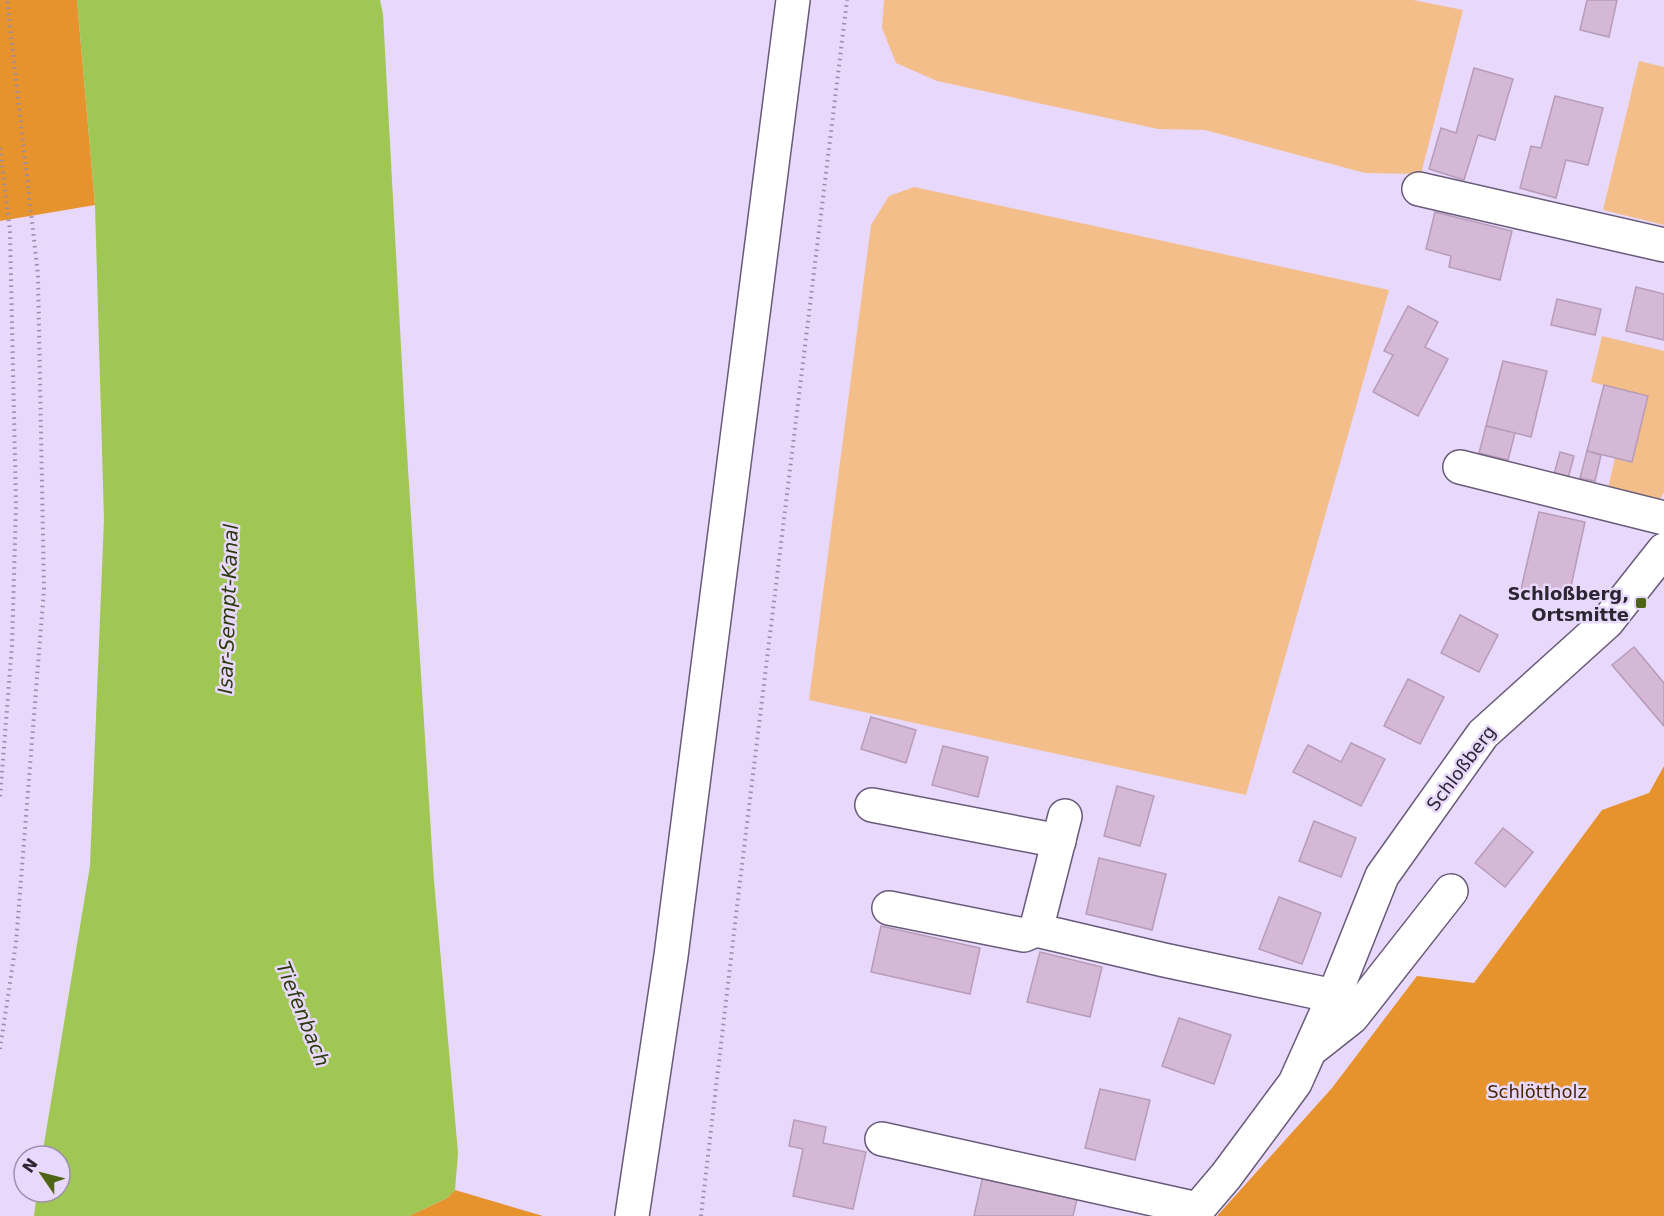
<svg xmlns="http://www.w3.org/2000/svg" width="1664" height="1216" font-family="'DejaVu Sans',sans-serif">
	<style>
		.green { fill: #f3be8a }
		.forest { fill: #e6922d }
		.water { fill: #a0c654 }
		.building { fill: #d4b8d5; stroke: #b79cb8; stroke-width: 1.5 }
		.lines { fill: none; stroke-linecap: round; stroke-linejoin: round }
		.minor-casing { stroke: #685a79; stroke-width: 36 }
		.major-casing { stroke: #685a79; stroke-width: 36 }
		.path { stroke: #988ca6; stroke-width: 4; stroke-dasharray: 1.5 4.5; stroke-linecap: butt }
		.minor { stroke: #fff; stroke-width: 33 }
		.major { stroke: #fff; stroke-width: 33 }
		.poi-dot { fill: #4d6514; stroke: #e8d8fc; stroke-width: 2 }
		.labels { text-anchor: middle; dominant-baseline: central; stroke-width: 5; stroke-linejoin: round; paint-order: stroke }
		.poi-label { font-size: 18px; font-weight: bold; fill: #2c2633; stroke: #e8d8fc; text-anchor: end }
		.street-label { font-size: 18px; fill: #2c2633; stroke: #e8d8fc }
		.park-label { font-size: 18px; fill: #482700; stroke: #e8d8fc }
		.water-label { font-size: 20px; font-style: italic; fill: #2c3b0c; stroke: #e8d8fc }
	</style>
	<rect width="100%" height="100%" fill="#e8d8fc"/>
	<!-- green -->
	<g class="green">
		<path d="M884,0h529l50,10 -42,164 -56,-1 -160,-43 -47,-1 -221,-48 -41,-18 -14,-35z"/>
		<path d="M1639,61l25,6v158l-61,-15z"/>
		<path d="M914,187l475,103 -143,505 -437,-95 62,-475 18,-29z"/>
		<path d="M1602,336l62,15v141l-7,13 -50,-13 8,-34 17,4 16,-66 -57,-14z"/>
	</g>
	<!-- forest -->
	<g class="forest">
		<path d="M0,0h77l18,205 -95,16z"/>
		<path d="M1664,766v450h-447l115,-128 85,-112 57,7 128,-173 47,-17z"/>
		<path d="M455,1190l88,26h-134l38,-18z"/>
	</g>
	<!-- water -->
	<path class="water" d="M77,0h303l3,14 22,407 29,460 24,272 -3,37 -8,8 -38,18h-375l3,-24h23v-36h-18l48,-290 14,-347 -9,-314z"/>
	<!-- building -->
	<g class="building">
		<path d="M1587,0h30l-8,37 -29,-7z"/>
		<path d="M1474,68l39,11 -18,61 -17,-5 -14,45 -35,-11 12,-41 15,5z"/>
		<path d="M1555,96l48,12 -15,57 -22,-5 -10,38 -36,-10 11,-42 10,2z"/>
		<path d="M1435,212l77,19 -12,49 -51,-13 2,-11 -25,-7z"/>
		<path d="M1636,287l28,7v46l-38,-9z"/>
		<path d="M1557,299l44,10 -6,26 -44,-10z"/>
		<path d="M1408,306l30,16 -13,25 23,12 -30,57 -45,-24 20,-37 -9,-4z"/>
		<path d="M1503,361l44,10 -16,66 -45,-11z"/>
		<path d="M1604,385l44,11 -16,66 -45,-11z"/>
		<path d="M1486,426l29,7 -7,27 -29,-7z"/>
		<path d="M1587,451l14,4 -6,26 -15,-3z"/>
		<path d="M1560,452l14,4 -7,26 -14,-4z"/>
		<path d="M1539,512l46,10 -17,78 -47,-11z"/>
		<path d="M1460,615l38,20 -19,37 -38,-19z"/>
		<path d="M1634,647l30,36v43l-52,-61z"/>
		<path d="M1408,679l36,18 -24,47 -36,-18z"/>
		<path d="M871,717l45,13 -10,33 -45,-14z"/>
		<path d="M1351,743l34,16 -24,47 -68,-34 15,-27 33,17z"/>
		<path d="M943,746l45,11 -10,40 -46,-12z"/>
		<path d="M1117,786l37,10 -14,50 -36,-10z"/>
		<path d="M1314,821l42,17 -15,39 -42,-16z"/>
		<path d="M1503,828l30,24 -28,35 -30,-24z"/>
		<path d="M1099,858l67,16 -14,56 -66,-16z"/>
		<path d="M1279,897l42,16 -19,51 -43,-15z"/>
		<path d="M881,926l99,22 -10,46 -99,-22z"/>
		<path d="M1040,952l62,15 -12,50 -63,-15z"/>
		<path d="M1179,1018l52,17 -17,49 -52,-18z"/>
		<path d="M1100,1089l50,11 -15,60 -50,-12z"/>
		<path d="M794,1120l32,7 -3,16 43,9 -13,57 -60,-13 10,-47 -14,-3z"/>
		<path d="M984,1171l95,20 -6,25h-99z"/>
	</g>
	<g class="lines">
		<!-- minor casing -->
		<g class="minor-casing">
			<g id="minor">
				<path d="M1419,189l245,56"/>
				<path d="M1460,467l204,51"/>
				<path d="M872,805l187,36"/>
				<path d="M1065,816l-29,114 128,30 170,36"/>
				<path d="M889,908l135,27 12,-5"/>
				<path d="M1314,1047l38,-30 99,-126"/>
				<path d="M882,1139l316,70"/>
				<path d="M1192,1216l34,-40 69,-93 39,-87 48,-120 101,-142 124,-112 57,-72"/>
			</g>
		</g>
		<!-- major casing -->
		<g class="major-casing">
			<path id="major" d="M632,1216l39,-260 122,-956"/>
		</g>
		<!-- path -->
		<g class="path">
			<path d="M0,148l10,83 6,276 -4,138 -12,153"/>
			<path d="M0,1049l16,-106 28,-354 -6,-314 -31,-275"/>
			<path d="M701,1216l37,-318 109,-898"/>
		</g>
		<!-- minor -->
		<use href="#minor" class="minor"/>
		<!-- major -->
		<use href="#major" class="major"/>
	</g>
	<!-- markers -->
	<rect class="poi-dot" x="1635" y="597" width="12" height="12" rx="3"/>
	<g class="labels">
		<!-- poi labels -->
		<g class="poi-label">
			<text x="1629" y="593">Schloßberg,<tspan x="1629" dy="21">Ortsmitte</tspan></text>
		</g>
		<!-- street labels -->
		<g class="street-label">
			<text transform="translate(1461 768) rotate(-53)">Schloßberg</text>
		</g>
		<!-- park labels -->
		<g class="park-label">
			<text x="1537" y="1091">Schlöttholz</text>
		</g>
		<!-- water labels -->
		<g class="water-label">
			<text transform="translate(228 609) rotate(-88)">Isar-Sempt-Kanal</text>
			<text transform="translate(303 1014) rotate(68)">Tiefenbach</text>
		</g>
	</g>
	<!-- north arrow -->
	<g transform="translate(42 1174) rotate(305)"><circle r="28" fill="#e8d8fc" stroke="#9d91ac" stroke-width="1.5"/>
	<path d="M0-4.5L10 22L0 15L-10 22Z" fill="#4d6514"/>
	<text y="-9" font-size="16" font-weight="bold" text-anchor="middle" fill="#2c2633">N</text>
	</g>
</svg>
